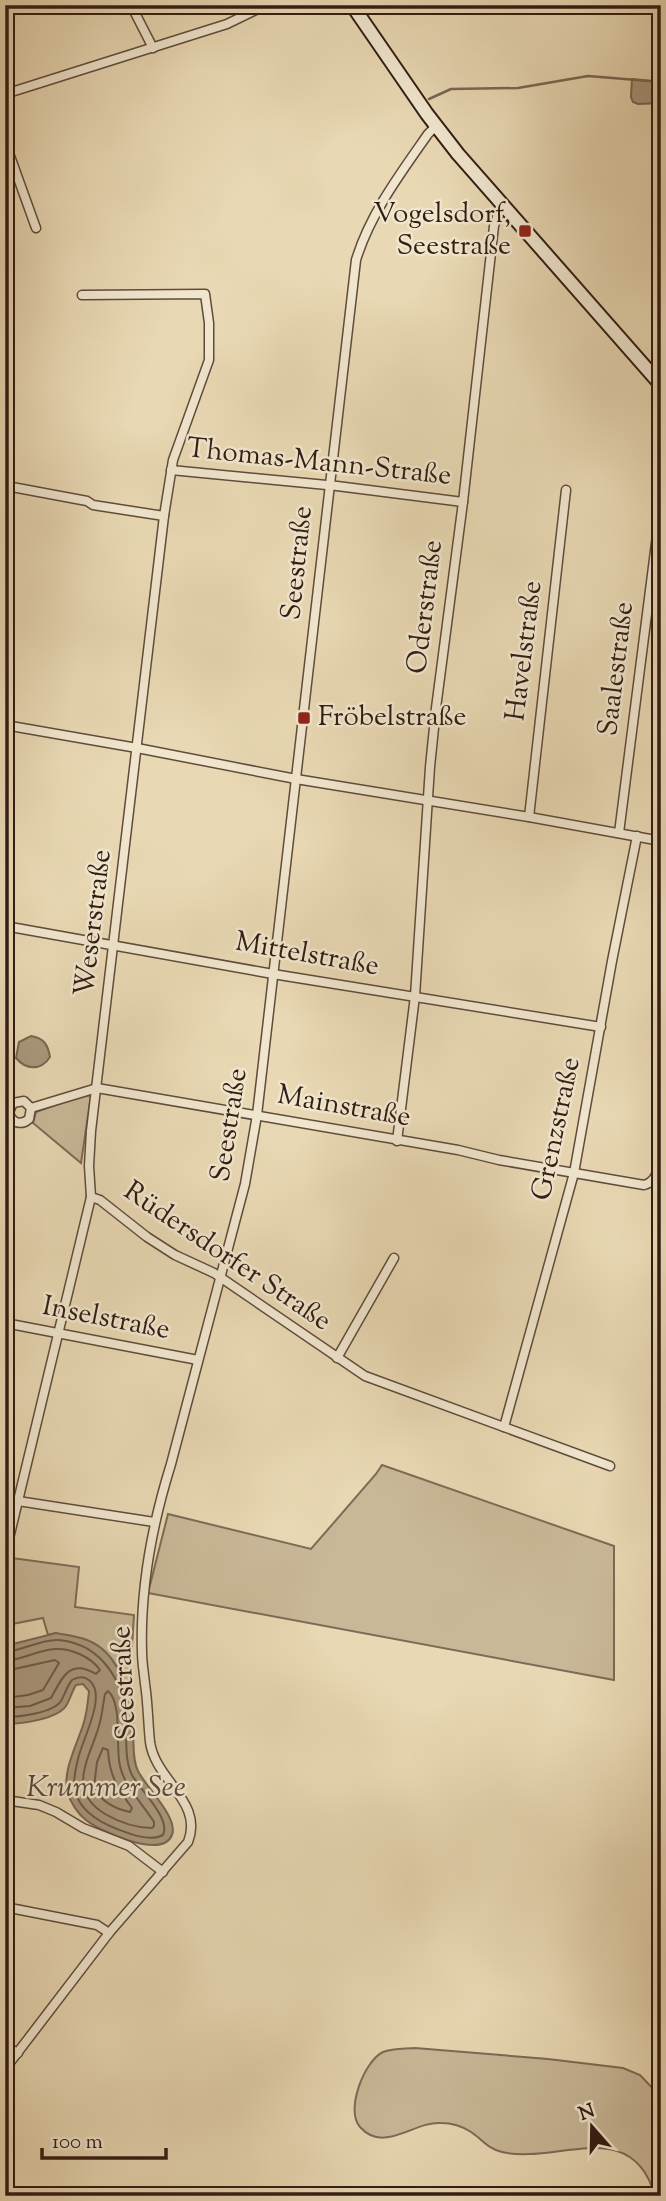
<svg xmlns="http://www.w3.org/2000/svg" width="666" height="2201" font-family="'Sorts Mill Goudy',serif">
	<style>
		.green { fill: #c9b898; stroke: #7e6a56; stroke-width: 2 }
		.water { fill: #aa987d; stroke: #7a6653; stroke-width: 2 }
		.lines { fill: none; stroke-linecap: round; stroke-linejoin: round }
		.shore { stroke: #6e5a48; stroke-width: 2 }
		.stream { stroke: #7a6653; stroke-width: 2.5 }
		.minor-casing { stroke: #604b3b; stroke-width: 11 }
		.secondary-casing { stroke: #321c13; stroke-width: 16 }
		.minor { stroke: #f0e6ce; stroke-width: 8 }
		.secondary { stroke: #f0e6ce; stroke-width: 12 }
		.poi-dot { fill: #8f2418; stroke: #f0e6ce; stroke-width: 2.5 }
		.labels { text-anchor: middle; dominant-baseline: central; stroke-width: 5; stroke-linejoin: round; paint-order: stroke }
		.poi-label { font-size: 28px; fill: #321c13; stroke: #f0e6ce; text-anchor: end }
		.street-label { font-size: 28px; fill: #321c13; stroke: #f0e6ce }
		.water-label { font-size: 30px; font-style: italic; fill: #5c4738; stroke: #f0e6ce }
	</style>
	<rect width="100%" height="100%" fill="#e8d8b3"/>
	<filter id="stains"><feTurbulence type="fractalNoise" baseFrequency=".00286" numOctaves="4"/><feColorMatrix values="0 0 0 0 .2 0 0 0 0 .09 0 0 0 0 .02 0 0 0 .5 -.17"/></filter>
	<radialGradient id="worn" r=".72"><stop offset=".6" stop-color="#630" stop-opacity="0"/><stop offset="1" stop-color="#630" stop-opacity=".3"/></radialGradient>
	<!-- green -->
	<g class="green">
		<path d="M91,1095l-10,68 -48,-40 3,-11 39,-14z"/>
		<path d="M382,1465l232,81v134l-466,-87 20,-79 143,35 65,-75z"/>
		<path d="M12,1558l67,9 -4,40 59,8 -5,78 -12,-24 -61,-36 -8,2 -5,-17 -36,7 -1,-40z"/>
		<path d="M415,2048l133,11 75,9 17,7 21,22v99h-6c-23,-82 -100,-31 -153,-44 -14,-3 -20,-13 -31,-20 -9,-6 -20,-9 -30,-9 -27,-2 -57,31 -81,4 -15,-16 4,-66 23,-75 10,-4 21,-3 32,-4z"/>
	</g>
	<!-- water -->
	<g class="water">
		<path d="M632,79l29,3v21l-23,1 -5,-2 -2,-5z"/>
		<path d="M31,1036c13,2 17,9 19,21 -9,14 -24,13 -34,1l3,-16z"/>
		<path d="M56,1633c10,2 21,3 31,7 34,13 44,57 46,89 1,13 -1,30 5,42 7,15 41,47 34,64 -10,25 -73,-4 -86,-15 -8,-6 -15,-17 -18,-26 -7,-22 10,-51 16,-72 3,-10 4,-21 5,-31l-6,-7 -7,1c-4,6 -6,15 -10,21 -9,13 -47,19 -61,17v-77z"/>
	</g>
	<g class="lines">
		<!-- shore -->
		<g class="shore">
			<path d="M5,1652c17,-1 36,-13 53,-12 39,3 62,34 67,71 3,21 -2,46 7,64 8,15 39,43 31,60 -13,7 -33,-1 -46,-6 -18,-7 -37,-18 -42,-38 -3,-10 1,-23 3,-32 4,-19 28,-61 13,-77 -6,-6 -12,-6 -19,-2 -5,6 -7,14 -11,21 -8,12 -42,16 -56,16"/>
			<path d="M5,1661c17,-1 33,-11 50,-12 16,-1 36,8 45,21l-4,4c-27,-16 -34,4 -45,24l-21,8 -25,2"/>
			<path d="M5,1671l50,-11 4,3 -16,27 -15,5 -23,3"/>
			<path d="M108,1691c15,13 7,55 12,75 4,20 23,38 34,56v4l-2,2c-16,0 -33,-6 -47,-14 -39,-24 -16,-54 -6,-88 3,-10 4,-22 6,-32z"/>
			<path d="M103,1748l5,2c1,25 10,39 24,58l-2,4c-15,-3 -30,-11 -36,-25l3,-25z"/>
		</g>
		<!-- stream -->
		<path class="stream" d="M429,99l22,-10 67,-1 70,-12 73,6"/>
		<!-- minor casing -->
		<g class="minor-casing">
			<g id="minor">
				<path d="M131,5l22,43"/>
				<path d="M5,94l222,-70 39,-19"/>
				<path d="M5,142l31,86"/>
				<path d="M171,470l166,16 126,16"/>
				<path d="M5,491l7,-4 75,14 6,4 71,11"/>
				<path d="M5,725l132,23 159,31 233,38 132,24"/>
				<path d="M529,817l37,-327"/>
				<path d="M619,833l41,-321"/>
				<path d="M5,926l268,48 328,53"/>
				<path d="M5,1095l8,8"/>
				<path d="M13,1103l-4,9c2,11 12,14 20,7l2,-11"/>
				<path d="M13,1103l11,-2 7,7"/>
				<path d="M31,1108l66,-20 361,62 41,10 145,25c13,-3 14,-17 17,-28"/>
				<path d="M397,1141l18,-145 15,-229 6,-59 27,-206 31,-276 4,-12 7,-6"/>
				<path d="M91,1197l9,3 47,37 28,18 39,18 151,103 245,90"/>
				<path d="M5,1323l193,37"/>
				<path d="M337,1358l57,-100"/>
				<path d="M504,1427l70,-254 38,-212 25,-125"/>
				<path d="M5,1499l149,23"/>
				<path d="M5,1555l86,-358 -2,-31 2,-35 73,-615 9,-56 36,-100v-37l-4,-29 -123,1"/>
				<path d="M5,1800l34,5 17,7 27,16 46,18 34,26"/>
				<path d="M5,1907l92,18 12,8"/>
				<path d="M5,2046l13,7"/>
				<path d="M5,2069l104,-136 79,-91c16,-40 -33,-62 -38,-100 -2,-19 -2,-39 -5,-58 -1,-11 -3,-21 -3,-32 -2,-64 10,-127 29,-188l74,-280 12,-69 99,-855c14,-46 44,-86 72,-126l8,-8"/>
			</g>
		</g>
		<!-- secondary casing -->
		<g class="secondary-casing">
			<path id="secondary" d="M352,5l75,109 31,40 203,231"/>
		</g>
		<!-- minor -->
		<use href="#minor" class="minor"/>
		<!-- secondary -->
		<use href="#secondary" class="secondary"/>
	</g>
	<!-- markers -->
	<g class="poi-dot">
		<rect x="518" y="224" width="14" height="14" rx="3.5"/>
		<rect x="297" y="711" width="14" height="14" rx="3.5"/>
	</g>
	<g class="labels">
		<!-- poi labels -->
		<g class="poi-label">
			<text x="511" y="215">Vogelsdorf,<tspan x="511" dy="32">Seestraße</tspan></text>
			<text x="318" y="718" text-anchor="start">Fröbelstraße</text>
		</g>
		<!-- street labels -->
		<g class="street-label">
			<text transform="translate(319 463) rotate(6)">Thomas-Mann-Straße</text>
			<text transform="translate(298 563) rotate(-84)">Seestraße</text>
			<text transform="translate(426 607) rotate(-83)">Oderstraße</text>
			<text transform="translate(525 651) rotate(-83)">Havelstraße</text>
			<text transform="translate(617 669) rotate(-83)">Saalestraße</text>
			<text transform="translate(94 923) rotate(-83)">Weserstraße</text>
			<text transform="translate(307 955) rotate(10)">Mittelstraße</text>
			<text transform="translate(344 1107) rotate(10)">Mainstraße</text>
			<text transform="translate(230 1125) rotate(-81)">Seestraße</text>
			<text transform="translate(557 1129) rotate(-78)">Grenzstraße</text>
			<text transform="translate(227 1257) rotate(34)">Rüdersdorfer Straße</text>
			<text transform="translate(106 1319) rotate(11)">Inselstraße</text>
			<text transform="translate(125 1683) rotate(-93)">Seestraße</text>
		</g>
		<!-- water labels -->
		<g class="water-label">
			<text x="106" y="1788">Krummer See</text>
		</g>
	</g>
	<!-- margin -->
	<rect width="666" height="2201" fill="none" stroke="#e8d8b3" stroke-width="28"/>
	<rect x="7" y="7" width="652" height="2187" fill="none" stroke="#321c13" stroke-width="3.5"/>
	<rect x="14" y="14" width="638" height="2173" fill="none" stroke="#321c13" stroke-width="2"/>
	<!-- north arrow -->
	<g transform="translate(592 2127) rotate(340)" stroke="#f0e6ce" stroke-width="5" paint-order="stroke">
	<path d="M0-5L12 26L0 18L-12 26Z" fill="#321c13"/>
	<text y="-10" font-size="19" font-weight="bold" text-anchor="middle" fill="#321c13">N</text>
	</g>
	<!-- scale -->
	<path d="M42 2148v10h124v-10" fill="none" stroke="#321c13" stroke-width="3.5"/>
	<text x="52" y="2148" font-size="21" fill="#321c13" stroke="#f0e6ce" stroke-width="5" paint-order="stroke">100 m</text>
	<rect width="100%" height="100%" filter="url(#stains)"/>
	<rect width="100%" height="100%" fill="url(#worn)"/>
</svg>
